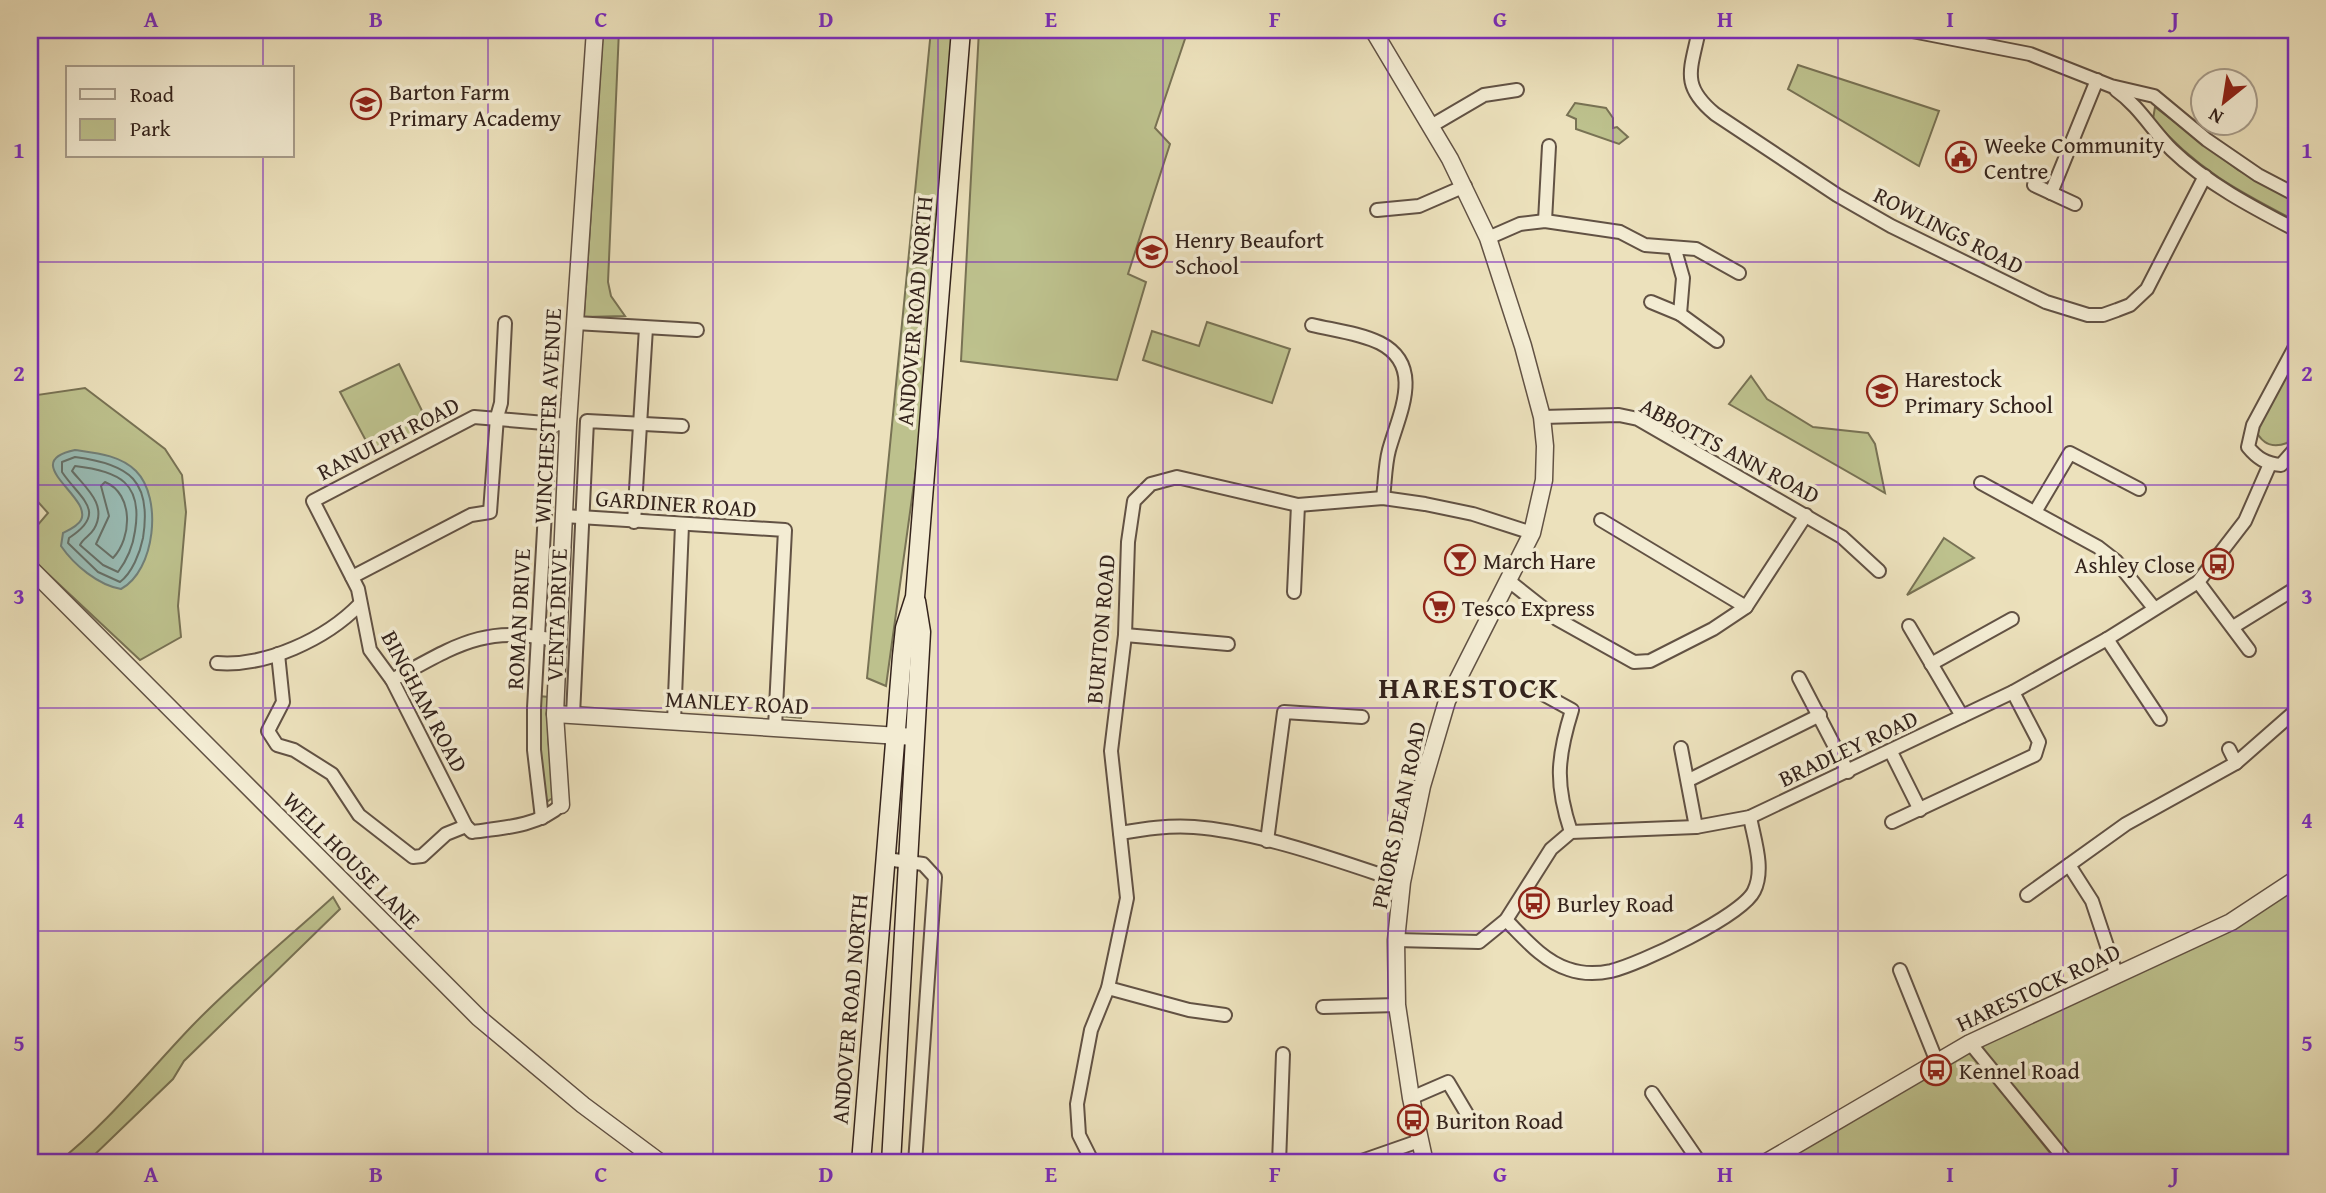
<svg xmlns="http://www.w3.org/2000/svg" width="2326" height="1193" font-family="'Gentium Book Plus',serif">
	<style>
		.green { fill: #bdc18d; stroke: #787254; stroke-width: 2 }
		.water { fill: #99bcb5; stroke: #717f78; stroke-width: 2 }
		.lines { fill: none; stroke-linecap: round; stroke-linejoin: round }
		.shore { stroke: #667068; stroke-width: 2 }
		.minor-casing { stroke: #625244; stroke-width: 16 }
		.tertiary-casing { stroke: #625244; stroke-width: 19 }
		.secondary-casing { stroke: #34231c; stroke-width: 21 }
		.minor { stroke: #f3ecd3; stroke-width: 12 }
		.tertiary { stroke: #f3ecd3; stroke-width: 16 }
		.secondary { stroke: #f3ecd3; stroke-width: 18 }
		.grid { fill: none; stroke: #7b2cbf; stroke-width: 2; stroke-opacity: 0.55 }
		.labels { text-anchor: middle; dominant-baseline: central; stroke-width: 7; stroke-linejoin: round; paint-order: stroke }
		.poi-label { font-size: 23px; fill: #34231c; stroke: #f3ecd3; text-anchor: start }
		.street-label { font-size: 23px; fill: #34231c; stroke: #f3ecd3 }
		.district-label { font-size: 30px; font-weight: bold; letter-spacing: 2px; fill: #34231c; stroke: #f3ecd3 }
		.neatline { fill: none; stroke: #7b2cbf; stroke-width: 2.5 }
		.grid-label { font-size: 23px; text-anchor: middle; font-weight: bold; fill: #7b2cbf }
	</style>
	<rect width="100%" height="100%" fill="#ece1bc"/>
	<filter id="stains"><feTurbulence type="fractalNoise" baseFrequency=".00286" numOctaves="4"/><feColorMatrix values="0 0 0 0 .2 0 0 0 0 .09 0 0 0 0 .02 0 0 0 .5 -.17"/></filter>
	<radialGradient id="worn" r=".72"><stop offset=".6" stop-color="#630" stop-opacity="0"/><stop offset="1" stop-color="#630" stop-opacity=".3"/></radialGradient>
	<!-- green -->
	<g class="green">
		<path d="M603,30h16l-11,252 3,14 14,20 -41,1z"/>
		<path d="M931,30h23l-34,410 -34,246 -19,-8z"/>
		<path d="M979,30h209l-33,98 15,16 -42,130 18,8 -29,98 -156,-19z"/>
		<path d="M1798,65l141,46 -20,55 -131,-77z"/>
		<path d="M1575,103l31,5 7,10v10l4,-1 11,10 -9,7 -43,-15v-10l-9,-4z"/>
		<path d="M2155,107l83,63 58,31v20c-56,-29 -102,-53 -143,-102z"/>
		<path d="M1207,322l83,27 -18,54 -129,-43 9,-29 47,15z"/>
		<path d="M399,364l31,63 -57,27 -33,-62z"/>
		<path d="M2288,371l8,2v57l-9,13c-14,5 -24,2 -31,-12z"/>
		<path d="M1751,376l16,23 46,28 55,6 7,11 10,49 -156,-89z"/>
		<path d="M85,388l80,61 17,26 4,37 -8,94 3,31 -41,23 -110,-103v-23l18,-21 -18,-20v-97z"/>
		<path d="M1944,538l30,20 -67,37z"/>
		<path d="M538,696l11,1 -1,40 6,60 -6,4 -3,-2 -7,-54z"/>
		<path d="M781,697l21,4 -1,17 -21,-2z"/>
		<path d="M2296,879v284h-227l-94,-113z"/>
		<path d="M333,897l7,12 -156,152 -11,18 -87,84h-29c51,-40 90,-90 134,-136 44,-46 95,-87 142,-130z"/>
		<path d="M1969,1051l89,112h-269l-5,-6z"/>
	</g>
	<!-- water -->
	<path class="water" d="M75,450c21,3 45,5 61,21 27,27 19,100 -15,118 -23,-4 -47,-24 -60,-43l2,-13c6,-3 15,-7 18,-13 12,-23 -64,-58 -6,-70z"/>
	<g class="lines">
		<!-- shore -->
		<g class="shore">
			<path d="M75,457c55,7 77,24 68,81 -3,15 -11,35 -23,44l-22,-10 -30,-29 1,-5c40,-26 11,-39 -7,-66v-10z"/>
			<path d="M75,466c44,5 68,17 60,65 -2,15 -8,29 -17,41l-15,-7 -23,-20c3,-7 10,-9 14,-16 14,-24 -8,-41 -22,-58z"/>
			<path d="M105,482c29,12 27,56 8,76l-17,-14 13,-28 -8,-30z"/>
		</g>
		<!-- minor casing -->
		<g class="minor-casing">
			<g id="minor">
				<path d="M1699,30c-8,40 -19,55 16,84l122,81 54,31 155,76 42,13h15l14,-5 13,-5 17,-16 58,-113"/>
				<path d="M1907,30l123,24 81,32 43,10 53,44 51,35 38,20"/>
				<path d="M2116,90c23,16 36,40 56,60 34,33 82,58 124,80"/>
				<path d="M1431,126l53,-31 33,-5"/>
				<path d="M2034,185l41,19"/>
				<path d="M2051,193l46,-113"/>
				<path d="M1377,210l42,-4 46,-20"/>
				<path d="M1545,221l4,-75"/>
				<path d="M1488,238l32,-14 25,-3 75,11 25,13 51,4 43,24"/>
				<path d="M1675,250l8,28 -3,36 37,27"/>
				<path d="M1651,302l29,12"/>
				<path d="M575,323l122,7"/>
				<path d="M1312,325c21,5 48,8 68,18 45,23 19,71 9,107 -4,15 -4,32 -6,48"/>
				<path d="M2296,345l-43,80 -5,22c9,11 18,17 33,18l15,-17"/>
				<path d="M1542,417l77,-2 19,4 204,118 37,34"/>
				<path d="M1981,483l117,64 18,14 38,47"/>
				<path d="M2035,512l35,-59 69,36"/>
				<path d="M564,516l221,14 -10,197"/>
				<path d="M1601,520l145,87"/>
				<path d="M634,522l12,-194"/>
				<path d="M352,577l119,-62 19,-3 7,-95 4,-14 4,-80"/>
				<path d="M1509,581l48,38 77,43 16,-1 63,-32 33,-22 60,-92"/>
				<path d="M2198,582l51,68"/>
				<path d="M1294,592l4,-87"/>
				<path d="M1909,626l53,90"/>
				<path d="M2233,627l63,-39"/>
				<path d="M1125,635l103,9"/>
				<path d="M2107,639l53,80"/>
				<path d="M278,654l5,48 -15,29 9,14 17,5 38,24 27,41 54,42 9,-1 24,-22 20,-8"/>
				<path d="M217,663c49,4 109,-24 143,-59"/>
				<path d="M1931,664l81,-45"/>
				<path d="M1799,678l49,94"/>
				<path d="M392,680c62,-33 92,-57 166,-39"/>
				<path d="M1541,693l31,17c-15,48 -17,74 -1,122"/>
				<path d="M573,715l14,-294 95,5"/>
				<path d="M674,721l8,-196"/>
				<path d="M1681,748l15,79"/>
				<path d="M2229,749l7,14"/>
				<path d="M1891,752l29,58"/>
				<path d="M1689,780l131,-65"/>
				<path d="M561,805c-22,21 -59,23 -89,27l-6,-6 -74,-146 -22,-30 -12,-61 -45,-88 161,-84 94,8"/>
				<path d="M542,818l-8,-68v-42l16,-285"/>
				<path d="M1892,822l143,-67 4,-13 -26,-50"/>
				<path d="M1120,833c24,-4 49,-8 74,-6 66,5 145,34 208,55"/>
				<path d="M1267,841l17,-129 78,5"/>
				<path d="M886,859l37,5 12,13 -20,286"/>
				<path d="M2069,865l23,36 25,75"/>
				<path d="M2027,895l99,-71 110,-61 57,-50"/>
				<path d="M1506,920c18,18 37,41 62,49 14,5 29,5 43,2 29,-7 131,-55 143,-80 11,-22 0,-52 -4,-74"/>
				<path d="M1396,940l83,2 27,-22 45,-71 20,-17 125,-5 54,-10 263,-125 94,-53 91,-57 47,-61 25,-57"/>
				<path d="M1900,970l37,92"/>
				<path d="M1108,988l81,22 36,5"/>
				<path d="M1323,1007l74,-2"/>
				<path d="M1970,1043l98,120"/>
				<path d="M1652,1093l48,70"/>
				<path d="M1411,1098l37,-16 19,32"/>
				<path d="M1093,1163l-14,-28 -2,-31 14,-74 17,-42 19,-90 -16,-147 14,-116 3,-93 6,-41 17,-17 26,-7 121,28 85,-7 42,6 48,10 59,19"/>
				<path d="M1279,1163l4,-109"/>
				<path d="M1356,1163l63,-22"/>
			</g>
		</g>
		<!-- tertiary casing -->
		<g class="tertiary-casing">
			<g id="tertiary">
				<path d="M1373,30l77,129 38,79 35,108 19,71 3,29 -1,34 -12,53 -85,168 -25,85 -20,96 -6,58 1,65 14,93 14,65"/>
				<path d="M30,568l449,450 104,87 78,58"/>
				<path d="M555,714l360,23"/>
				<path d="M561,805l-6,-91 13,-289 27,-395"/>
				<path d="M1765,1163l205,-120 261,-121 65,-43"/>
			</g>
		</g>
		<!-- secondary casing -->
		<g class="secondary-casing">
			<g id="secondary">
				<path d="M861,1163l41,-507 3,-28 10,-31 46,-567"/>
				<path d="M891,1163l30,-531 -5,-31"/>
			</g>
		</g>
		<!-- minor -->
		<use href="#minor" class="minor"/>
		<!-- tertiary -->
		<use href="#tertiary" class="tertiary"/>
		<!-- secondary -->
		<use href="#secondary" class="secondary"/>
	</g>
	<!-- grid -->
	<path class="grid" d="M263,30v38M488,30v1133M713,30v1133M938,30v1133M1163,30v1133M1388,30v1133M1613,30v1133M1838,30v1133M2063,30v1133M263,156v1007M30,262h2266M30,485h2266M30,708h2266M30,931h2266"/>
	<!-- icons -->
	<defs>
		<g id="school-ring" transform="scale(1.575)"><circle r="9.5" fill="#f3ecd3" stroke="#8f2418" stroke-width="1.5"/><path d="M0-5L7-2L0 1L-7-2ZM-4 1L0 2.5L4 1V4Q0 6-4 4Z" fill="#8f2418"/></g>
		<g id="civic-ring" transform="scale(1.575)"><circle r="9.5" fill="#f3ecd3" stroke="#8f2418" stroke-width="1.5"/><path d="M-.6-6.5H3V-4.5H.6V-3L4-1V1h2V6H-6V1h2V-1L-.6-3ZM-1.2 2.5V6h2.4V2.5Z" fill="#8f2418"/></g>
		<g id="bar-ring" transform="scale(1.575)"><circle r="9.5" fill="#f3ecd3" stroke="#8f2418" stroke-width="1.5"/><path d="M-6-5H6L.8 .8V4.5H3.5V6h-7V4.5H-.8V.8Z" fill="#8f2418"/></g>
		<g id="bus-ring" transform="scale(1.575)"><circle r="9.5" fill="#f3ecd3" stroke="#8f2418" stroke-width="1.5"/><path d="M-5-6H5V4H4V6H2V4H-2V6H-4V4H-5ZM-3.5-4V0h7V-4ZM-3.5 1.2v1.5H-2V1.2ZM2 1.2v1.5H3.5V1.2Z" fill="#8f2418"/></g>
		<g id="supermarket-ring" transform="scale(1.575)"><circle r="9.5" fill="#f3ecd3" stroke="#8f2418" stroke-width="1.5"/><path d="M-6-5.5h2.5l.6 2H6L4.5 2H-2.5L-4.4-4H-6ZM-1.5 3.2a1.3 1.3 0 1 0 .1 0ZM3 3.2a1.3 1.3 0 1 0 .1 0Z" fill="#8f2418"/></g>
	</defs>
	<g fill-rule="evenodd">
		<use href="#school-ring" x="366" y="104"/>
		<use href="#civic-ring" x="1961" y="157"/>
		<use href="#school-ring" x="1152" y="252"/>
		<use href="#school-ring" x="1882" y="391"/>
		<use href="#bar-ring" x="1460" y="560"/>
		<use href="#bus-ring" x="2218" y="564"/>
		<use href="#supermarket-ring" x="1439" y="607"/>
		<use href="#bus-ring" x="1534" y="903"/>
		<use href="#bus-ring" x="1936" y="1070"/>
		<use href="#bus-ring" x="1413" y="1120"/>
	</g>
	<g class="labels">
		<!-- poi labels -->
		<g class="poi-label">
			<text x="389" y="91">Barton Farm<tspan x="389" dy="26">Primary Academy</tspan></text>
			<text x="1984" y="144">Weeke Community<tspan x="1984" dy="26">Centre</tspan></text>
			<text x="1175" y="239">Henry Beaufort<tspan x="1175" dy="26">School</tspan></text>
			<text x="1905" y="378">Harestock<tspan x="1905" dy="26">Primary School</tspan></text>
			<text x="1483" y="560">March Hare</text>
			<text x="2195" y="564" text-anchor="end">Ashley Close</text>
			<text x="1462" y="607">Tesco Express</text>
			<text x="1557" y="903">Burley Road</text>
			<text x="1959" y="1070">Kennel Road</text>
			<text x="1436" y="1120">Buriton Road</text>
		</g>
		<!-- street labels -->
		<g class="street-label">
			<text transform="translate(1949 230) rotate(27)">ROWLINGS ROAD</text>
			<text transform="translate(914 311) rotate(-85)">ANDOVER ROAD NORTH</text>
			<text transform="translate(547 416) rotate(-87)">WINCHESTER AVENUE</text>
			<text transform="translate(388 438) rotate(-27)">RANULPH ROAD</text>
			<text transform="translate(1730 450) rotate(28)">ABBOTTS ANN ROAD</text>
			<text transform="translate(676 503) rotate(4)">GARDINER ROAD</text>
			<text transform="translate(556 615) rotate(-88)">VENTA DRIVE</text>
			<text transform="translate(518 619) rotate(-87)">ROMAN DRIVE</text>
			<text transform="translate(1100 629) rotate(-85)">BURITON ROAD</text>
			<text transform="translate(425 701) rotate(62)">BINGHAM ROAD</text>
			<text transform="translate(737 702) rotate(3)">MANLEY ROAD</text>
			<text transform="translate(1848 748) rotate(-25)">BRADLEY ROAD</text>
			<text transform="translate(1398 815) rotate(-78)">PRIORS DEAN ROAD</text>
			<text transform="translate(352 860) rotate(45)">WELL HOUSE LANE</text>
			<text transform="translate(2038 987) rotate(-25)">HARESTOCK ROAD</text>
			<text transform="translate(849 1009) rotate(-85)">ANDOVER ROAD NORTH</text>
		</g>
		<!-- district labels -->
		<g class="district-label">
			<text x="1469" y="687">HARESTOCK</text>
		</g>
	</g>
	<!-- margin -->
	<rect width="2326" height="1193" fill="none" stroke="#ece1bc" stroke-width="77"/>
	<!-- legend -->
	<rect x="66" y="66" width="228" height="91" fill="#f3ecd3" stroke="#a79c8a" stroke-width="2"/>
	<rect x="80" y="89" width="35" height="10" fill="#f3ecd3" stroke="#a79c8a" stroke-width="2"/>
	<text x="130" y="102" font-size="21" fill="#34231c">Road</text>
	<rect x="80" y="119" width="35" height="21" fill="#bdc18d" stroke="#a79c8a" stroke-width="2"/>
	<text x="130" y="136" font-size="21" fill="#34231c">Park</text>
	<!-- north arrow -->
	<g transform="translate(2224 102) rotate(210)"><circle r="33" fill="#f3ecd3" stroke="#a79c8a" stroke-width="2"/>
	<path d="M0-5L12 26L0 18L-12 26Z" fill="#8f2418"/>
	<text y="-10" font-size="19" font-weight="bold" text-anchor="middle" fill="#34231c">N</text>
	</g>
	<rect x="38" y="38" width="2250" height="1116" class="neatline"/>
	<g class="grid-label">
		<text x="151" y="27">A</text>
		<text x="376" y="27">B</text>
		<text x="601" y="27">C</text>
		<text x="826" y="27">D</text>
		<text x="1051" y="27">E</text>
		<text x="1275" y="27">F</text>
		<text x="1500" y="27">G</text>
		<text x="1725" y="27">H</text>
		<text x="1950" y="27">I</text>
		<text x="2175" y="27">J</text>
		<text x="19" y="158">1</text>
		<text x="2307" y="158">1</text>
		<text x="19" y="381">2</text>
		<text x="2307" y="381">2</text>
		<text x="19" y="604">3</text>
		<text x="2307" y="604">3</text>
		<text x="19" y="828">4</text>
		<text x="2307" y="828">4</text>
		<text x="19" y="1051">5</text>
		<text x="2307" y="1051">5</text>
		<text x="151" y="1182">A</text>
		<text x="376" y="1182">B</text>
		<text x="601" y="1182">C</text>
		<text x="826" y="1182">D</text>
		<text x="1051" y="1182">E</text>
		<text x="1275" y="1182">F</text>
		<text x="1500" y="1182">G</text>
		<text x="1725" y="1182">H</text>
		<text x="1950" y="1182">I</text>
		<text x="2175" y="1182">J</text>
	</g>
	<rect width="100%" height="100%" filter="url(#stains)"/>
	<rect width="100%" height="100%" fill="url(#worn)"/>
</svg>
